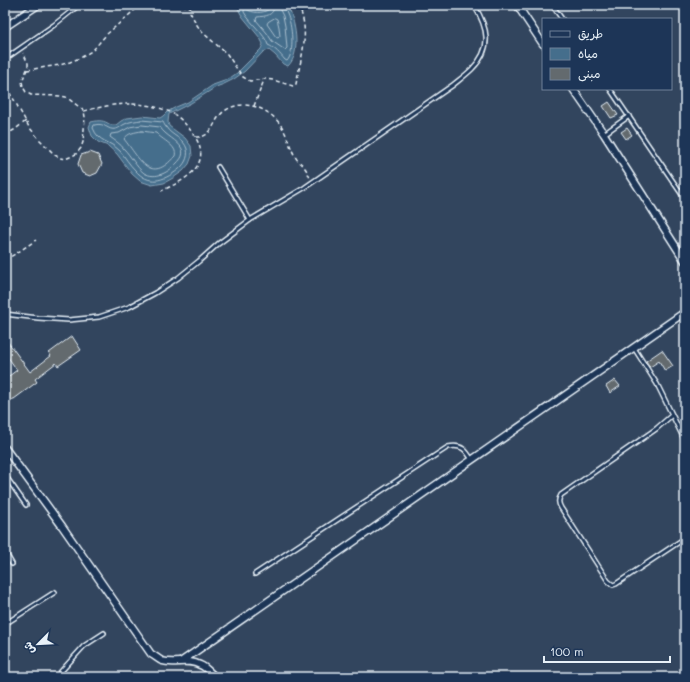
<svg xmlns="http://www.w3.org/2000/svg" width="690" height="682" font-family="Mali,'Playpen Sans Arabic',sans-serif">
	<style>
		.water { fill: #456e8c; stroke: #86a2b7 }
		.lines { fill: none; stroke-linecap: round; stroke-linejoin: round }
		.shore { stroke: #a7bdcd; stroke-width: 1 }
		.building { fill: #636a6e; stroke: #e8f1f8 }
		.service-casing { stroke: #e8f1f8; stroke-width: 6 }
		.minor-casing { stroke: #e8f1f8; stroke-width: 9 }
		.path { stroke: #e8f1f8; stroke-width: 1.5; stroke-dasharray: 4 3; stroke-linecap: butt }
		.service { stroke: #1d3557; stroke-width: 3 }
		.minor { stroke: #1d3557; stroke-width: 6 }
	</style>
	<rect width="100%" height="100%" fill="#32455e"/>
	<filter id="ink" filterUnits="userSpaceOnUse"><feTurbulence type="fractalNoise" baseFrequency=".025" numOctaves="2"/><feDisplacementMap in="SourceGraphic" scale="8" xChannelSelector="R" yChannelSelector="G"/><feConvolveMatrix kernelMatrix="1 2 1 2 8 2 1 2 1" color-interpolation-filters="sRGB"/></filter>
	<g filter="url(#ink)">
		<!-- water -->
		<path class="water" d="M236,5h11l3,3h8l7,-1 3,-2h19c8,14 15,48 1,61l-5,-2 -8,-9 -6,-5 -6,2 -18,19 -11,8 -10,5 -8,3 -25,16 -22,11 -1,8 1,4 16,12 6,8 1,10 -3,8 -6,7 -10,7 -9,5 -12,2 -12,-4 -8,-7 -15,-20 -9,-8 -10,-4 -6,-6 -3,-9 2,-5c9,-2 12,-2 20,3h5l5,-4 6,-3 15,-2 18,2 3,-2 4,-4 9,-5 12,-5 25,-17 14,-5 10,-7 24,-24 2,-5 -3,-6 -18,-22z"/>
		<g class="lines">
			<!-- shore -->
			<g class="shore">
				<path d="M269,5v4c-6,5 -17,4 -23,0l-2,1v2c6,11 21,22 24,33 7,3 12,9 17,15l2,1c8,-8 5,-37 0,-47 -1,-4 -3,-5 -4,-9"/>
				<path d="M274,5l1,1c-3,10 -8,10 -18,11l-1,3 11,13 5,8 13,9 2,-2 -2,-22 -2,-10 -5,-10v-1"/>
				<path d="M275,18l2,1 2,8 1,9 -2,2 -2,-1 -9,-13 1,-2z"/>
				<path d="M141,120l22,2c1,2 2,4 3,5 5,9 18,11 21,22 2,9 -3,16 -9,21 -15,11 -29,16 -43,0 -6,-6 -10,-13 -15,-19 -11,-11 -21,-8 -27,-23l1,-3c12,-3 13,6 22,4 4,-1 6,-4 9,-5 5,-3 11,-3 16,-4z"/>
				<path d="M142,125l18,2c5,9 18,13 22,22 2,6 -1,10 -5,14 -8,9 -21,17 -33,10 -8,-6 -13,-17 -20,-24 -3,-5 -9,-8 -14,-12l1,-3 8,-1 11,-6z"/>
				<path d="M142,131l14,2c6,7 22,13 19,23 -25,29 -35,3 -51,-17 4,-6 11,-7 18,-8z"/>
			</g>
		</g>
		<!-- building -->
		<g class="building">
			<path d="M609,102l9,13 -7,3 -8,-12z"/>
			<path d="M627,128l5,7 -6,4 -5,-7z"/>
			<path d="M90,152l8,3 4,9 -5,9 -7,3 -8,-3 -4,-9 3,-9z"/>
			<path d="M72,336l9,14 -23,16 -2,-3 -21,16 2,3 -23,17h-1l-8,5v-25l12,-9 -12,-17v-15l25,34 21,-16 -2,-3z"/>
			<path d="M662,350l11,16 -8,5 -6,-10 -9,6 -4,-6z"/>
			<path d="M615,380l5,6 -10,7 -4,-7z"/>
		</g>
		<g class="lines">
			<!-- service casing -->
			<g class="service-casing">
				<g id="service">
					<path d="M552,5l10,14"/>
					<path d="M5,59l49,-34 25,-20"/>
					<path d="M610,89l75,110"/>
					<path d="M604,134l25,-18"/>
					<path d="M218,167l32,53"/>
					<path d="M5,314l33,4 31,2 30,-3 30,-10 26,-14 23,-15 21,-17 19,-17 32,-24 54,-32 149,-103c6,-5 13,-10 19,-16 21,-21 16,-41 2,-64"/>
					<path d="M634,348l23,36 28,57"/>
					<path d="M672,415l-16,14 -95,66c-3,5 -3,8 0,13l47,73 5,4 3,-1 69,-46"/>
					<path d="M5,475l21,30"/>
					<path d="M5,552l7,12"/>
					<path d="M255,574l193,-127c14,-3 18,3 24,13"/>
					<path d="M5,624l50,-32"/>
					<path d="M56,677l28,-31 20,-13"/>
				</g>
			</g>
			<!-- minor casing -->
			<g class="minor-casing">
				<g id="minor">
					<path d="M517,5l26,39"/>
					<path d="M5,27l33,-22"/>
					<path d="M573,89l31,45 81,127"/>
					<path d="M5,448l57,78 89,128c4,2 7,5 11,7 13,4 26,-3 38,4 6,2 10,8 15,12"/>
					<path d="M182,661l503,-349"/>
				</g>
			</g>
			<!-- path -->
			<g class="path">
				<path d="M182,5l8,2"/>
				<path d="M191,5l-1,7 7,13 5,7 25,22 10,15 6,8 7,4 15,-2 8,1 20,6h1l2,-2c5,-27 15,-53 2,-79"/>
				<path d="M27,70l33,-5 10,-3 12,-5 11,-7 14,-16 30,-26 9,-3"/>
				<path d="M5,87l8,11 16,29 10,12 16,16 5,3 5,1 5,-2 6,-3 5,-6 2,-6 2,-25 -1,-6 -6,-5 -12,-9 -6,-1 -29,-1 -5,-3 -3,-5 -1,-6 6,-14v-4l-5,-10"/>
				<path d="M254,106l10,-26"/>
				<path d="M84,111c26,-7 55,-11 81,-1 12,4 19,12 26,21 25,32 -3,48 -30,60"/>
				<path d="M5,135l9,-5 12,-9"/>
				<path d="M196,137c19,1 16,-19 30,-27 19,-12 45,-1 56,17 6,10 8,21 14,31 2,4 6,5 8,9 3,3 4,7 6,11"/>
				<path d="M5,260l12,-7 19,-13"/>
			</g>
			<!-- service -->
			<use href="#service" class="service"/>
			<!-- minor -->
			<use href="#minor" class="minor"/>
		</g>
	</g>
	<!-- margin -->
	<rect width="690" height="682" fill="none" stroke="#1d3557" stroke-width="20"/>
	<rect x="10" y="10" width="670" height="662" fill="none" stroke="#e8f1f8" stroke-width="1.5" filter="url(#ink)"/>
	<!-- legend -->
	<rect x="542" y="18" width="130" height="72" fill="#1d3557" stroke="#6e8097"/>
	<rect x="550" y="31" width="20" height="6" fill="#1d3557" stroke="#6e8097"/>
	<text x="578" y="38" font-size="12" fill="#e8f1f8">طريق</text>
	<rect x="550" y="48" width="20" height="12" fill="#456e8c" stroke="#6e8097"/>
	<text x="578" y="58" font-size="12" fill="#e8f1f8">مياه</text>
	<rect x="550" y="68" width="20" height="12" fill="#636a6e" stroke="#6e8097"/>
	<text x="578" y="78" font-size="12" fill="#e8f1f8">مبنى</text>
	<!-- north arrow -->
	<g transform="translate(38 644) rotate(246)" stroke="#1d3557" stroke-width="3" paint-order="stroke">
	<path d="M0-3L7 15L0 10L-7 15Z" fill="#e8f1f8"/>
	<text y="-6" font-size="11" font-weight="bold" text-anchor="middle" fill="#e8f1f8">ش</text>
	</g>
	<!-- scale -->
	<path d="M544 656v6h126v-6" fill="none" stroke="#e8f1f8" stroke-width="2"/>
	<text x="550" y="656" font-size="12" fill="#e8f1f8" stroke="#1d3557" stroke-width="3" paint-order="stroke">100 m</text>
</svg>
